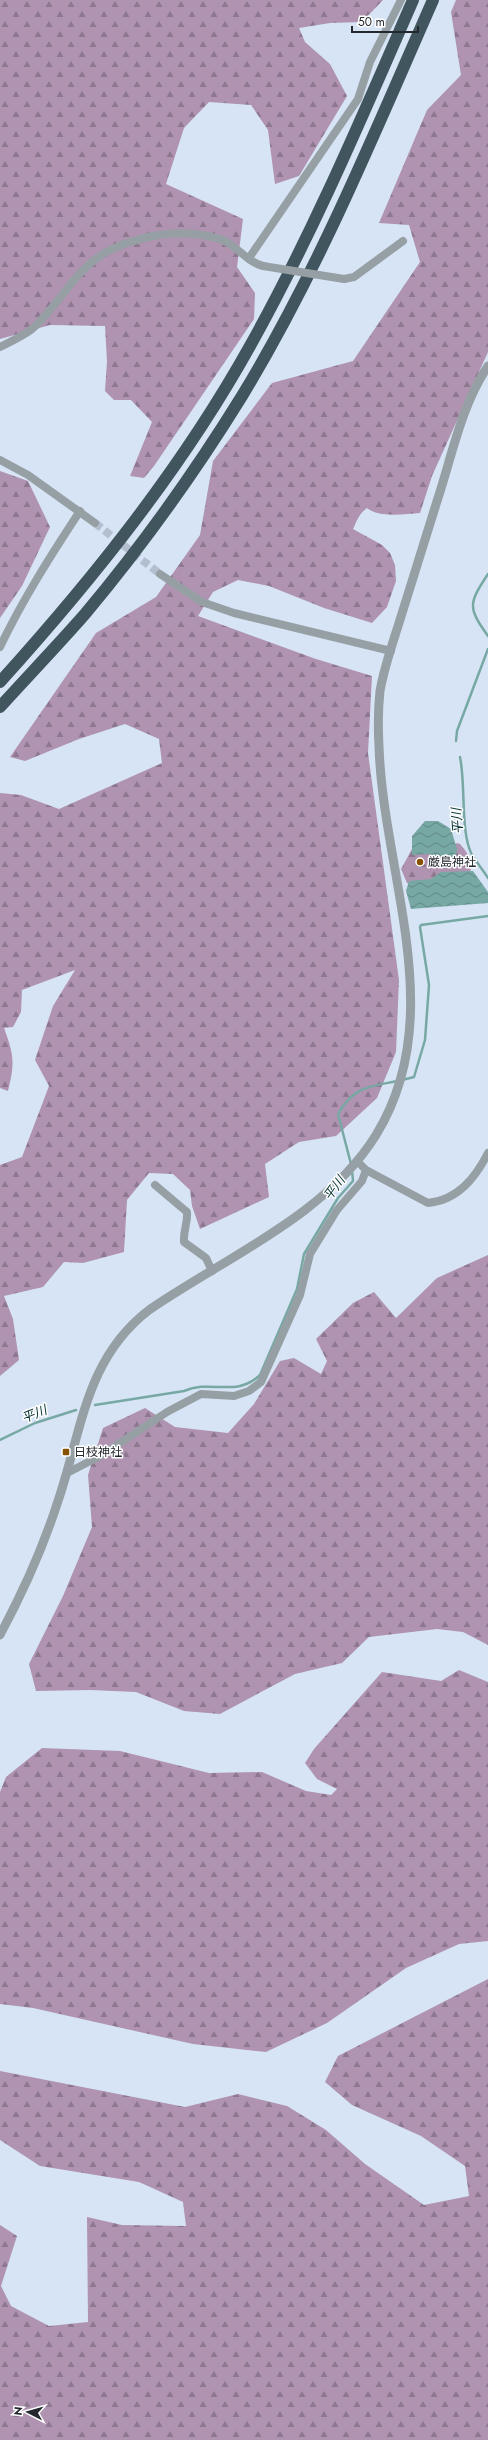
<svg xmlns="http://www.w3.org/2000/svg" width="488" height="2440" font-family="Jost,'Noto Sans JP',sans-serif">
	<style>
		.forest { fill: url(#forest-firs) }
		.water { fill: url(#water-waves) }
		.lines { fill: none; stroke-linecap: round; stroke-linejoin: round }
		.stream { stroke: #77a8a3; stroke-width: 2.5 }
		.minor-tunnel { stroke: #b3bece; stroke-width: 8; stroke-dasharray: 8 4; stroke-linecap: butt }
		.minor { stroke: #96a0a4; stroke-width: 8 }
		.tertiary { stroke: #96a0a4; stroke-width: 9 }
		.motorway { stroke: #40555d; stroke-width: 12 }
		.minor-bridge { stroke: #96a0a4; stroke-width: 8 }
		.poi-dot { fill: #875200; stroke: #fff; stroke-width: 1.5 }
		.labels { text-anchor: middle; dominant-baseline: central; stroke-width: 3; stroke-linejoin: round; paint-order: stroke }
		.poi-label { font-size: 12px; fill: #23282f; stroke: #fff; text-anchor: start }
		.water-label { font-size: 13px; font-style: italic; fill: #00312e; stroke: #fff }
	</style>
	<defs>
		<pattern id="forest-firs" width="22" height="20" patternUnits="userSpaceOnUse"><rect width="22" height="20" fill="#af93b0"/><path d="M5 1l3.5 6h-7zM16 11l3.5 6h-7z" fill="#8e7890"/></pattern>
		<pattern id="water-waves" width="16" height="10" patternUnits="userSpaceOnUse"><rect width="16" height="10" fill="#77a8a3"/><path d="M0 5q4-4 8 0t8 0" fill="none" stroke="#618985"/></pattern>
	</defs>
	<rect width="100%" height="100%" fill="#d7e4f6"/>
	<!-- forest -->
	<g class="forest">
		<path d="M0,0h383l-21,22 -32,1 -31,5 6,14 25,22 17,32 -48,80 -24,8 -7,-54 -17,-25 -42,-3 -25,26 -18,56 77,35 -6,48 18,26 -1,26 -100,147 -10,12 -14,-2 22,-54 -21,-22h-17l-9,-9 2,-30 -2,-35 -55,-1 -50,14z"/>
		<path d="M456,0h32v352l-56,124 -12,37c-16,1 -41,5 -53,-5 -8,6 -10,12 -14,21l29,16 8,8 5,12 1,16 -9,26 -15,16 -48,-15 -55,-22 -31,-6 -25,12 -15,24 118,43 56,17 -4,77 31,227 -3,72 -19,46 -41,38 -37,6 -34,22 4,33 -69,32 -8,-23 -2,-16 -17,-16 -24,-1 -22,27 -3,52 -41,11 -19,-1 -21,25 -39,9 9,23 6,41 -19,16v-211l22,-8 27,-71 -14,-26 18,-54 22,-36 -53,20 -1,22 -8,15 -9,1c10,27 11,35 4,63l-8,-3v-295l21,2 38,14 103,-46 -3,-24 -34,-15 -46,15 -54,22 -15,-4 86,-124 60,-36 44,-62 13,-74 59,-78 81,-22 67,-99 -11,-37 -30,-2 48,-113 34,-35 -10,-63z"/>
		<path d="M0,471l28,10 22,46 -28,59 -22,32z"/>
		<path d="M457,843l3,1c9,10 14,19 9,32l-56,9 -6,-2 -6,-14 11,-20h37z"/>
		<path d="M488,1255v390l-25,-13 -26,-3 -68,8 -27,26 -47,11 -75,40 -36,-3 -48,-19 -46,-2 -54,1 -7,-27 34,-68 29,-69 -4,-52 15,-47 42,-20 30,19 53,6 26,-29 26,-43 14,-3 27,16 6,-13 -11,-22 37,-36 21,-11 22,26 41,-40z"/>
		<path d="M459,1670l29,12v259l-29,3 -53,24 -79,55 -61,29 -73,-8 -160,-36 -33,-4v-212l6,-15 36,-29 78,3 89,22 53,-1 44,19 25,4 6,-6 -20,-10 -12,-16 9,-14 68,-77 59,9z"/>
		<path d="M488,1979v461h-488v-215l17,11 -16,50 10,20 38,20 39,-4 -1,-105 35,8 64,1 -3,-24 -44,-20 -99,-16 -40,-26v-69l185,36 53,-13 49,12 39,24 39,34 59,41 45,-9 -4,-30 -44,-30 -69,-31 -27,-23 13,-26z"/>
	</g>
	<!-- water -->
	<g class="water">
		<path d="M425,821h13l13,8 6,20 -1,8 -12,1 -15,-4 -17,1v-19z"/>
		<path d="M473,871l15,21v11l-77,6 -5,-18 3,-10 22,-2 10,-7z"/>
	</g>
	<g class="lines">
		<!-- stream -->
		<g class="stream">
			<path d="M488,574c-19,29 -21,33 0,62"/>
			<path d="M456,741l1,-10 31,-82"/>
			<path d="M460,757c6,28 0,75 12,98 5,8 11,15 16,23"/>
			<path d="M402,1080l12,-3 11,-37 4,-55 -9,-58 1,-2 67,-9"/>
			<path d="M351,1164l-13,-50c16,-28 31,-27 59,-33"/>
			<path d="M95,1405l89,-14c27,-12 52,7 76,-16l37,-86 7,-35 34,-56 15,-17 -1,-11"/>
			<path d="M0,1440l35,-17 41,-13"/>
		</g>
		<!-- minor-tunnel -->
		<path class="minor-tunnel" d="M95,523l65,51"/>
		<!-- minor -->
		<g class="minor">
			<path d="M249,258l109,-159 12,-37 31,-62"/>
			<path d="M344,279l10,-2 49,-36"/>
			<path d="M0,347c10,-5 23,-11 32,-18 24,-21 39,-52 65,-71 16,-12 33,-16 51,-21 22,-5 50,-5 72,2 16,5 26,23 43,27"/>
			<path d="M0,460l28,15 67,48"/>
			<path d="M160,574l42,28 32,11 157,38"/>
			<path d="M0,647c23,-48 51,-92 80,-136"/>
			<path d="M357,1161l9,9 62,33c30,-3 47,-25 60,-50"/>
			<path d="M155,1185l32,27c1,11 -4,19 -3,30l22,16 6,13"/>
			<path d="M67,1473l33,-17 67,-44 34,-18 33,2 15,-5 12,-9 39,-87 10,-41 27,-44 25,-29 4,-11"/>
		</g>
		<!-- tertiary -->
		<path class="tertiary" d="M0,1635c23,-43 43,-87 58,-134 24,-70 27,-142 91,-191 75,-52 177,-94 227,-175 74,-120 7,-260 3,-389 -1,-18 -1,-37 1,-55 4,-23 12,-46 19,-68 13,-42 26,-83 39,-125 14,-43 24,-94 50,-132"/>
		<!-- motorway -->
		<g class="motorway">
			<path d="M0,682c93,-103 182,-214 250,-336 62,-111 112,-229 163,-346"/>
			<path d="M0,707c28,-31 57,-61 85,-93 57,-68 110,-142 157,-218 76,-125 132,-262 191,-396"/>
		</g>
		<!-- minor-bridge -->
		<path class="minor-bridge" d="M263,266l81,13"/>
	</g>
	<!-- markers -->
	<g class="poi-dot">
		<circle cx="420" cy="862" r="4"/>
		<rect x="62" y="1448" width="8" height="8" rx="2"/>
	</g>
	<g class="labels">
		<!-- poi labels -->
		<g class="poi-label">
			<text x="428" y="862">厳島神社</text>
			<text x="74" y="1452">日枝神社</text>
		</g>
		<!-- water labels -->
		<g class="water-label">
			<text transform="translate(457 821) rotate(-94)">平川</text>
			<text transform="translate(334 1188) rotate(-54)">平川</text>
			<text transform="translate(34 1414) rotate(-22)">平川</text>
		</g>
	</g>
	<!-- north arrow -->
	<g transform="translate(28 2412) rotate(276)" stroke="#ffffff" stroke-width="3" paint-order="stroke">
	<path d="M0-3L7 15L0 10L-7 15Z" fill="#23282f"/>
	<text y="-6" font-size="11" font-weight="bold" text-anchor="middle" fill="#23282f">N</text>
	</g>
	<!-- scale -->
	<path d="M352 26v6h66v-6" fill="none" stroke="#23282f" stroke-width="2"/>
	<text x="358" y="26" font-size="12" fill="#23282f" stroke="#ffffff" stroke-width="3" paint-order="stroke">50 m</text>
</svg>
